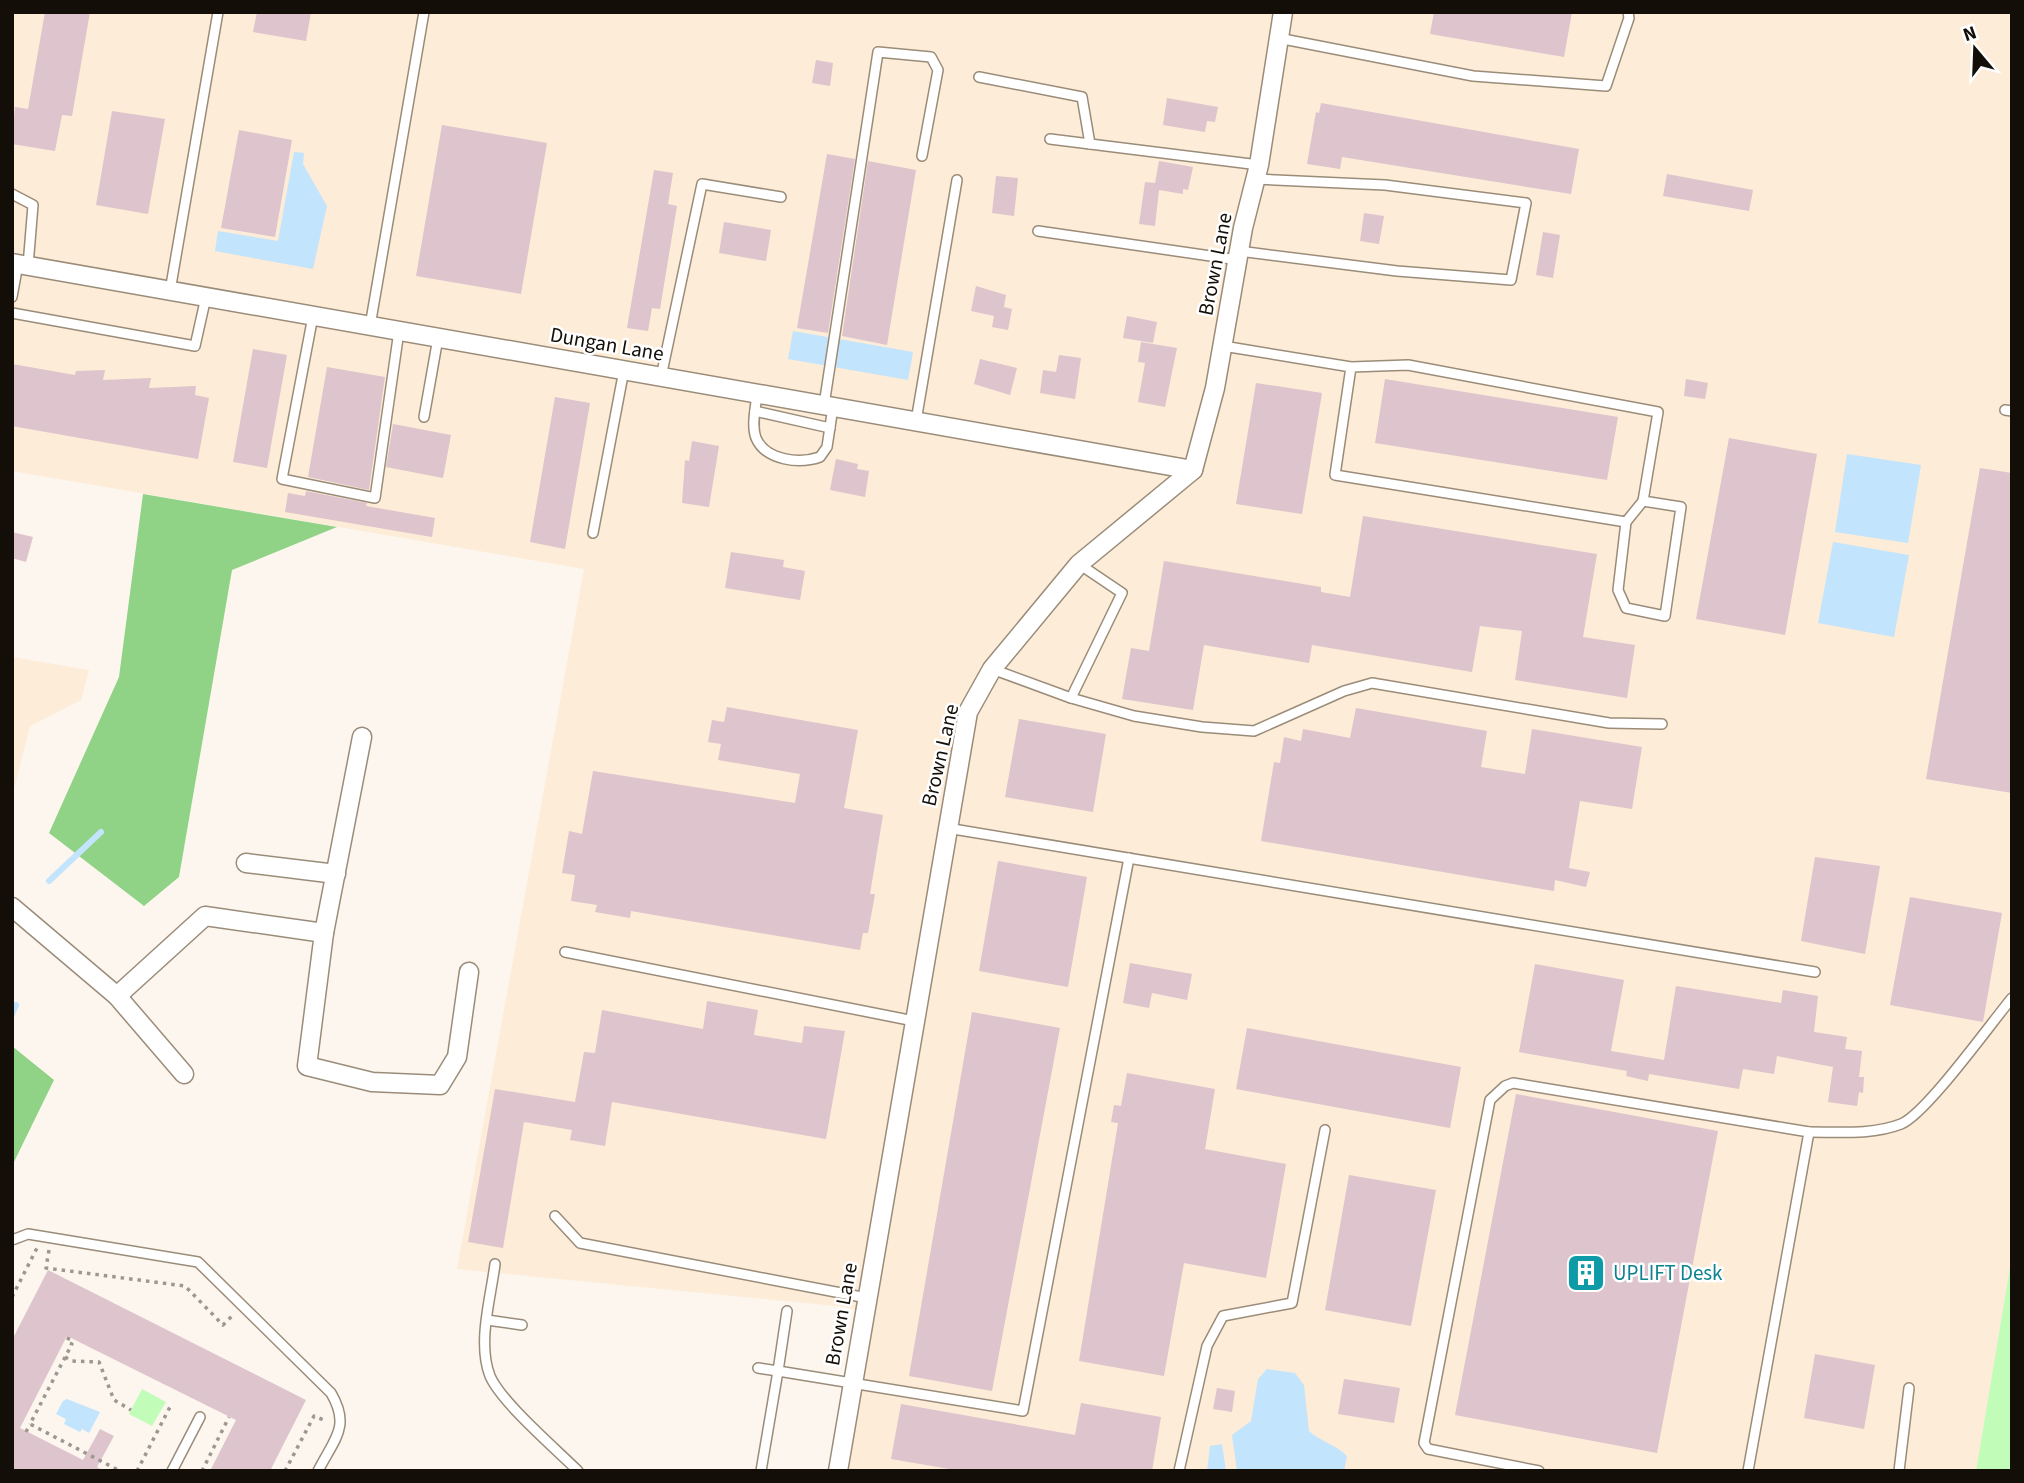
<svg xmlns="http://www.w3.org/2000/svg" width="2024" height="1483" font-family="'Source Sans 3',sans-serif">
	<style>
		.built { fill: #fdecd7 }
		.green { fill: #c2fcb9 }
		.forest { fill: #90d386 }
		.water { fill: #c2e4fd }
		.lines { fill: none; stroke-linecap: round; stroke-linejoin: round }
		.stream { stroke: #c2e4fd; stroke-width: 6 }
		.building { fill: #dec4cd }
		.service-casing { stroke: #9a8c79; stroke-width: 12 }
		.minor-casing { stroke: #9a8c79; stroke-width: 21 }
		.path { stroke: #9d978f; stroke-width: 3.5; stroke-dasharray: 3.5 5; stroke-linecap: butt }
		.service { stroke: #fff; stroke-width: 9 }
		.minor { stroke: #fff; stroke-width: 18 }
		.labels { text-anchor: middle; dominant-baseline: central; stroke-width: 5; stroke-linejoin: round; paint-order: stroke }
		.street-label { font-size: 21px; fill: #130e07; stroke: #fff }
		.culture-label { font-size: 21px; fill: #0d838f; stroke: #fff; text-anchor: start }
	</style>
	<rect width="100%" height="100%" fill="#fdf6ee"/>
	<!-- built -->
	<g class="built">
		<path d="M12,12h2000v1243l-36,216h-1128l27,-156 -29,-8 -389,-38 127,-700 -572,-98z"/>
		<path d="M12,657l77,13 -8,30 -51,26 -18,71z"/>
	</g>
	<!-- green -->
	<g class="green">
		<path d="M2012,1255v216h-36z"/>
		<path d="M142,1389l24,13 -14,24 -23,-12z"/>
	</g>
	<!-- forest -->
	<g class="forest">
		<path d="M143,494l194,33 -105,43 -53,307 -35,29 -95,-73 70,-156z"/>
		<path d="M12,1046l42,34 -42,86z"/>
	</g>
	<!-- water -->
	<g class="water">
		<path d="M294,152l10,1 -1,11 24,42 -14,63 -98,-18 3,-20 60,10z"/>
		<path d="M793,331l120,21 -5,28 -120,-21z"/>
		<path d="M1847,454l74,11 -13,78 -73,-11z"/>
		<path d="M1833,542l76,13 -15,82 -76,-14z"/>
		<path d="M1267,1369l28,4 9,12 5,46c12,11 26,13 38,25l-3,15h-107l-5,-36 19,-14 7,-42z"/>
		<path d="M67,1399l33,13 -11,21 -7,-4 -2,3 -16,-8 2,-5 -10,-5 7,-13z"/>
		<path d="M1222,1444l4,27h-19l3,-25z"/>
	</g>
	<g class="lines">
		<!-- stream -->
		<g class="stream">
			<path d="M49,881l52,-49"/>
			<path d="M12,1014l4,-9"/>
		</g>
	</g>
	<!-- building -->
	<g class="building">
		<path d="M45,12h45l-18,104 -10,-1 -7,36 -43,-7 3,-37 13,2z"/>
		<path d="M257,12h54l-5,29 -53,-9z"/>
		<path d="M1434,12h138l-8,45 -134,-23z"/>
		<path d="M816,60l17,3 -3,23 -18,-3z"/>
		<path d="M1167,98l51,9 -3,15 -8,-1 -2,11 -42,-7z"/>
		<path d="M1321,103l258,46 -8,45 -229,-37 -2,12 -33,-5 9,-52 3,1z"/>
		<path d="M112,111l53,8 -17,95 -52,-9z"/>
		<path d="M442,125l105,18 -26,151 -105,-18z"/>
		<path d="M239,130l53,10 -17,97 -54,-9z"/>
		<path d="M827,154l28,5 -27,174 -31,-5z"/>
		<path d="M868,161l48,9 -29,175 -45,-9z"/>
		<path d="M1159,161l34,6 -5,23 -5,-1v5l-24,-4 -4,36 -16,-2 6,-42 10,1z"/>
		<path d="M654,170l19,3 -5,31 9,2 -17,103 -8,-1 -4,23 -21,-3z"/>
		<path d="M1667,174l86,16 -4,21 -86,-15z"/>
		<path d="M996,176l22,2 -4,38 -22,-3z"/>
		<path d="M1364,213l20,3 -5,28 -19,-3z"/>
		<path d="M724,222l47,8 -5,31 -47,-8z"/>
		<path d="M1543,232l17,3 -7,43 -17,-3z"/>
		<path d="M976,286l30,9 -2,12 8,2 -4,21 -16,-3 2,-11 -23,-5z"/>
		<path d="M1127,316l30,6 -4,21 -30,-5z"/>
		<path d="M1141,342l36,6 -12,59 -27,-5 7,-39 -7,-1z"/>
		<path d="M253,349l34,6 -20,113 -34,-6z"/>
		<path d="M1059,355l22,3 -6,41 -35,-6 3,-23 13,2z"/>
		<path d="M980,359l37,9 -7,27 -36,-11z"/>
		<path d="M12,364l63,11 1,-4 29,-1 -2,10 48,-2 -2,10 47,-2 -1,9 14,3 -11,61 -186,-33z"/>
		<path d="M327,367l58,10 -16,113 -61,-13z"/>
		<path d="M1385,379l233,38 -11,63 -232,-37z"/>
		<path d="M1686,379l22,4 -3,16 -21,-3z"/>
		<path d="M1256,383l66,10 -20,121 -66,-10z"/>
		<path d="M555,397l35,6 -25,146 -35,-7z"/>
		<path d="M393,424l58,11 -8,43 -57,-11z"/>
		<path d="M1729,438l88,16 -32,181 -89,-16z"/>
		<path d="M692,441l27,5 -10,61 -27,-4 3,-43 4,1z"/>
		<path d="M836,459l22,5 -1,5 12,2 -4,26 -35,-7z"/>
		<path d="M1980,468l32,5v320l-86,-14z"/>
		<path d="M306,491l61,12 -1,3 69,12 -3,19 -147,-25 3,-19 17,3z"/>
		<path d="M1363,516l234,38 -14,83 52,8 -8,53 -112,-18 7,-49 -42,-5 -8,46 -160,-27 -3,18 -105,-18 -11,65 -71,-11 9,-51 18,3 15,-90 157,26v5l29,5z"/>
		<path d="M12,532l21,5 -7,25 -14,-4z"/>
		<path d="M731,552l53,8 -1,7 22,4 -5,29 -75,-12z"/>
		<path d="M727,707l131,23 -14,78 39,7 -13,79h5l-7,39h-5l-3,17 -229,-39 -1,7 -35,-6 2,-7 -26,-4 4,-26 -13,-2 7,-42 13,3 11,-63 202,32 5,-29 -82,-14 3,-16 -13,-2 4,-22 12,2z"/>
		<path d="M1356,708l131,23 -6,36 44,7 7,-45 110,18 -10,62 -52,-8 -11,67 21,4 -4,15 -31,-7 -1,11 -293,-50 13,-79 6,1 4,-26 17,4 2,-12 47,9z"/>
		<path d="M1019,719l87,15 -13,78 -88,-15z"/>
		<path d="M1815,857l65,9 -15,88 -64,-13z"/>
		<path d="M998,861l89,16 -19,110 -89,-16z"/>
		<path d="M1910,897l92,16 -19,109 -93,-17z"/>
		<path d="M1130,963l62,11 -5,26 -35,-7 -3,15 -26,-5z"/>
		<path d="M1535,964l89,16 -13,71 53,9 12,-74 105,17 2,-13 35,6 -4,36 33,5 -2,12 17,2 -3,26h5l-1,16 -4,-1 -2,14 -29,-4 5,-35 -56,-11 -3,18 -31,-5 -4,20 -90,-15 -1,7 -22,-5 1,-5 -108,-19z"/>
		<path d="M707,1001l51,9 -4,25 48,8 2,-17 41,5 -19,108 -214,-37 -7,44 -35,-6 2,-10 -48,-8 -21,126 -35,-6 27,-153 80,13 9,-50 11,1 7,-43 101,19z"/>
		<path d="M972,1012l88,16 -68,363 -83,-15z"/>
		<path d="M1247,1028l214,39 -11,61 -214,-39z"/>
		<path d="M1127,1073l88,16 -10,60 81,15 -20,114 -82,-15 -20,113 -85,-15 39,-238 -7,-1 3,-17 7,1z"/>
		<path d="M1516,1094l202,37 -61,322 -202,-38z"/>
		<path d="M1349,1175l87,15 -25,136 -86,-16z"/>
		<path d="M48,1270l258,130 -36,71h-60l26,-51 -169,-84 -47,92 63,32 17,-31 14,7 -17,31 7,4h-92v-131z"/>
		<path d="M1815,1354l60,11 -11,64 -60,-11z"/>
		<path d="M1344,1379l56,9 -6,35 -56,-9z"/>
		<path d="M1217,1388l18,3 -3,21 -19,-3z"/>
		<path d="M1081,1403l80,14 -9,54h-191l-70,-12 10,-55 174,31z"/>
	</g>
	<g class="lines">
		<!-- service casing -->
		<g class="service-casing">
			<g id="service">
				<path d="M1278,38l195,38 133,10 23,-68 -1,-6"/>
				<path d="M979,77l103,20 8,47"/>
				<path d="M1050,139l209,26"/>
				<path d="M12,194l21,11 -5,61"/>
				<path d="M1038,231l200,29"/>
				<path d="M1239,251l158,20 114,9 15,-77 -141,-18 -129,-6"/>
				<path d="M170,291l48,-279"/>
				<path d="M12,297l6,-33"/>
				<path d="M12,313l183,33 11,-49"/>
				<path d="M313,316l-31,163 93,19 24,-167"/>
				<path d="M370,326l54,-314"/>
				<path d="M1223,346l128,21 57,-2 250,47 -15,89 -17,21 -291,-47 16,-108"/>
				<path d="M661,377l41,-193 79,13"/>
				<path d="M757,393c-1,14 -6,32 -1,45 10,23 44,26 64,19l7,-10 6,-40"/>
				<path d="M824,405l54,-353 53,5 7,13 -16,86"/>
				<path d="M2005,410l7,1"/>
				<path d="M755,411l75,17"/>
				<path d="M424,417l14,-79"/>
				<path d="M916,421l41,-241"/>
				<path d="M1626,522l-8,68 8,18 39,8 16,-109 -38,-6"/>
				<path d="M593,533l31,-163"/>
				<path d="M992,669l79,29 63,18 68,11 52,4 90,-40 28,-8 237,40 53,1"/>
				<path d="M1071,698l51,-105 -43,-29"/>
				<path d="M947,828l868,144"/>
				<path d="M565,952l349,69"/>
				<path d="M1809,1132c30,0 64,3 92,-8 25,-10 90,-101 111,-126"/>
				<path d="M555,1216l25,27 287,55"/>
				<path d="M12,1240l16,-6 170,28 133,131c20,34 3,46 -13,78"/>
				<path d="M495,1264c-4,33 -18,79 -5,112 11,26 66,73 88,95"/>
				<path d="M487,1320l35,5"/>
				<path d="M758,1368l20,3 9,-60"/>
				<path d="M172,1471l28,-54"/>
				<path d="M761,1471l17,-100 245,40 106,-553"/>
				<path d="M1179,1471l28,-125 16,-30 69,-13 33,-173"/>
				<path d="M1539,1471l-111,-22 -4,-6 66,-343 15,-14 8,-3 296,49 -61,339"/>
				<path d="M1899,1471l10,-83"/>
			</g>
		</g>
		<!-- minor casing -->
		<g class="minor-casing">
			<g id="minor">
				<path d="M12,263l1181,207"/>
				<path d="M246,863l90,11"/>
				<path d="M12,907l105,89 67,78"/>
				<path d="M324,933l38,-196"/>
				<path d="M117,996l88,-80 119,17 -17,133 65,16 68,3 17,-28 12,-85"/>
				<path d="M838,1471l130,-759 24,-43 87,-105 114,-94 22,-82 28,-160 16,-63 24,-153"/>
			</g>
		</g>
		<!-- path -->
		<g class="path">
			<path d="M49,1250l-3,18 139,18 38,39 11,-11"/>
			<path d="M12,1297l25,-49"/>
			<path d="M69,1337l-2,5 5,2 -42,80 90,47"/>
			<path d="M65,1357l7,4 27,1 15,38 17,10"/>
			<path d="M26,1432l4,-8"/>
			<path d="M137,1471l35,-68"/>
			<path d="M202,1471l27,-54"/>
			<path d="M285,1471l29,-55 12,5"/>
		</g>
		<!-- service -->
		<use href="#service" class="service"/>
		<!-- minor -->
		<use href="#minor" class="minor"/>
	</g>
	<!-- icons -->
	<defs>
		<g id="building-square" transform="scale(2.0125)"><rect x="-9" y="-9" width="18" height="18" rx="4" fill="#0f9aa8" stroke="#fff"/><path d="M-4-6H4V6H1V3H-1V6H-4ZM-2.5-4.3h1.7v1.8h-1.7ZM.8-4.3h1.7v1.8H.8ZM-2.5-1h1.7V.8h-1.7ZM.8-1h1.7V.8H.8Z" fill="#fff"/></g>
	</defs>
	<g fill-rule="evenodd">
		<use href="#building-square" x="1586" y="1273"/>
	</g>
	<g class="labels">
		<!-- street labels -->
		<g class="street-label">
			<text transform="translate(1215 264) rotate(-79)">Brown Lane</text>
			<text transform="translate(607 344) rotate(10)">Dungan Lane</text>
			<text transform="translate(940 755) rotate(-77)">Brown Lane</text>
			<text transform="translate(841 1314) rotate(-80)">Brown Lane</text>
		</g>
		<!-- culture labels -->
		<g class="culture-label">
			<text x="1613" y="1273">UPLIFT Desk</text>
		</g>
	</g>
	<!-- border -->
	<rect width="2024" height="1483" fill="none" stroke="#130e07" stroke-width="28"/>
	<!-- north arrow -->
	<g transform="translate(1975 49) rotate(341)" stroke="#ffffff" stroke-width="5" paint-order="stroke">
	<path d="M0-5L12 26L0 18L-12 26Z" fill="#130e07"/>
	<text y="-10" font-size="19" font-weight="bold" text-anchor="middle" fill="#130e07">N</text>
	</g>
</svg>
